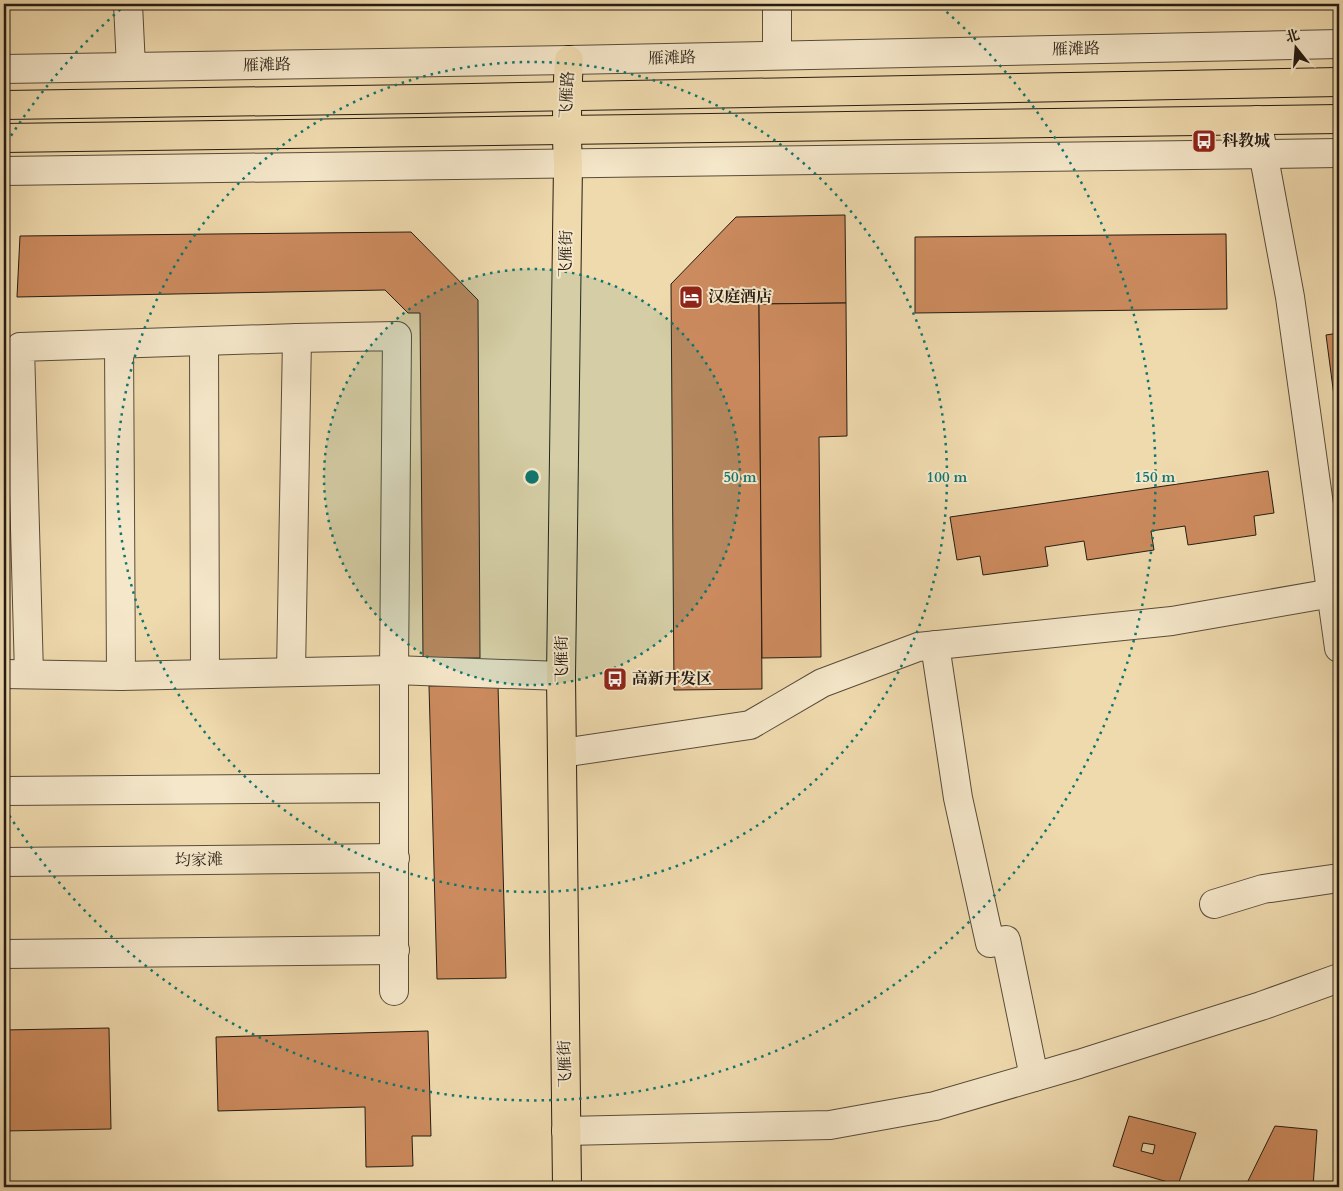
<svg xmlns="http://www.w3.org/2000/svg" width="1343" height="1191" font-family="Cardo,'Noto Serif SC',serif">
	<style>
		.building { fill: #cc8b5e; stroke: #251c13; fill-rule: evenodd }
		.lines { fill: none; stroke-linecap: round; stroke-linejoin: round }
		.minor-casing { stroke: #584c3a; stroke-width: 30 }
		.major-casing { stroke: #251c13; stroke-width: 30 }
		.minor { stroke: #f5e7ca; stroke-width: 28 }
		.major { stroke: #efdaae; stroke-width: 28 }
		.ring { fill: none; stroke: #0f766e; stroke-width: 2.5; stroke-dasharray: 2.5 5 }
		.labels { text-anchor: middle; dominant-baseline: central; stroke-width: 4; stroke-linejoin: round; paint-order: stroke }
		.street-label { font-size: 16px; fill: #251c13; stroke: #f5e7ca }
		.poi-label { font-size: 16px; font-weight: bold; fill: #251c13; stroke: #f5e7ca; text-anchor: start }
		.centre { fill: #0f766e; stroke: #f5e7ca; stroke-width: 2.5 }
		.ring-label { font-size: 15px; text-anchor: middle; font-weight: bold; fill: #0f766e; stroke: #f5e7ca; stroke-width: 4; stroke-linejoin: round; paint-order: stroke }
	</style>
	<rect width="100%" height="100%" fill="#efdaae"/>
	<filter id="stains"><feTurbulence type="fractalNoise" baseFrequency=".004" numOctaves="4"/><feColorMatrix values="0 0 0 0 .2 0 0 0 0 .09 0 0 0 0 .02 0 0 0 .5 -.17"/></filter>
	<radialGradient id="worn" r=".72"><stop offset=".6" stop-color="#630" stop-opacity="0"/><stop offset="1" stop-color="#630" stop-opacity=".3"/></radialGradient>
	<!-- building -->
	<g class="building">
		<rect x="4" y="4" width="86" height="3"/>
		<path d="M845,215l1,88 -87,1 3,385 -88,1 -3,-406 65,-67z"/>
		<path d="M411,232l67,68 2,358h-57l-3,-345h-12l-23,-23 -368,7 3,-61z"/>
		<path d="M1226,234l1,75 -312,4v-76z"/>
		<path d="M846,303l1,133 -28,1 2,220 -59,1 -3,-354z"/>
		<path d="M1339,333v101l-13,-99z"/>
		<path d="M1268,471l6,42 -20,3 2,19 -68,10 -3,-19 -34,5 3,19 -67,10 -3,-19 -39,6 3,19 -65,9 -3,-19 -23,4 -7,-43z"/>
		<path d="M498,685l8,293 -69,1 -8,-293z"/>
		<path d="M109,1028l2,101 -107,2v-101z"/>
		<path d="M428,1031l3,105h-19l1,30 -47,1 -1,-60 -147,4 -2,-74z"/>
		<path d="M1129,1116l67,17 -18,52 -65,-19zM1143,1143l12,2 -2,9 -12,-3z"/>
		<path d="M1275,1126l42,4 -4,57h-68z"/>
	</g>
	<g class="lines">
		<!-- minor casing -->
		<g class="minor-casing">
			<g id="minor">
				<path d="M128,4l3,63"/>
				<path d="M777,55v-51"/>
				<path d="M4,69l565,-9 770,-16"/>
				<path d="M1257,120l33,177 49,351"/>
				<path d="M4,171l1335,-18"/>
				<path d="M204,341l1,333"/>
				<path d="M119,344l2,332"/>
				<path d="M935,645l23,153 32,145 16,-3 28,137"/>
				<path d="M291,672l6,-334"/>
				<path d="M4,674l117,2 273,-6 167,6"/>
				<path d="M29,674l-9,-327 277,-9 100,-2 -3,334v321"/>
				<path d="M562,753l188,-28 72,-42 96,-36 254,-26 160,-28"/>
				<path d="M4,791l390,-3"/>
				<path d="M4,862l391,-4"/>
				<path d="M1214,904l49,-15 76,-11"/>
				<path d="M4,954l391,-4"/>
				<path d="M566,1131l264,-6 105,-19 144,-42 182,-58 78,-28"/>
			</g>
		</g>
		<!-- major casing -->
		<g class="major-casing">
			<g id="major">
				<path d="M4,105l415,-6 920,-17"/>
				<path d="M4,138l1335,-19"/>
				<path d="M567,1187l-6,-511 7,-512c-2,-35 -1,-69 1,-104"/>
			</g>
		</g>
		<!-- minor -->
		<use href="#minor" class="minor"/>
		<!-- major -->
		<use href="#major" class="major"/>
	</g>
	<!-- distance rings -->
	<circle cx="532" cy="477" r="208" fill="#0f766e" fill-opacity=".12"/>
	<g class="ring">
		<circle cx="532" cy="477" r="208"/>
		<circle cx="532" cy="477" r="415"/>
		<path d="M7 142A623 623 0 0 1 123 7M941 7A623 623 0 1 1 7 812"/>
	</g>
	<!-- icons -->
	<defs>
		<g id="bus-square" transform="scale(1.25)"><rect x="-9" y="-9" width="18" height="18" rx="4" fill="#8f2418" stroke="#f5e7ca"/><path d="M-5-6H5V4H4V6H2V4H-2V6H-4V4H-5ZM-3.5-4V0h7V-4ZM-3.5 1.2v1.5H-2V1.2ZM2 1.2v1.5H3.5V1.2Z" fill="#fff"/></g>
		<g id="hotel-square" transform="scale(1.25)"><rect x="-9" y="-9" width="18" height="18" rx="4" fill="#8f2418" stroke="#f5e7ca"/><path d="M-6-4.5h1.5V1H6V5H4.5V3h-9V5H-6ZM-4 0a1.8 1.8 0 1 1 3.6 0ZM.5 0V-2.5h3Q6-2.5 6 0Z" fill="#fff"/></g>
	</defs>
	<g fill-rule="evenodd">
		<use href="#bus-square" x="1204" y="141"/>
		<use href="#hotel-square" x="691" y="297"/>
		<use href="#bus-square" x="615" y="679"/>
	</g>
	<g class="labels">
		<!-- street labels -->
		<g class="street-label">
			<text transform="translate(1076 49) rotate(-1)">雁滩路</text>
			<text transform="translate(672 58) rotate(-1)">雁滩路</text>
			<text transform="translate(267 65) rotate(-1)">雁滩路</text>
			<text transform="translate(567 95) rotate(-87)">飞雁路</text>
			<text transform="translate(566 254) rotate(-89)">飞雁街</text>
			<text transform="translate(562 659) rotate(-90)">飞雁街</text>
			<text transform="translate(199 860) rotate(-1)">均家滩</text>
			<text transform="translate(565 1064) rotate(-91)">飞雁街</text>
		</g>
		<!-- poi labels -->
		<g class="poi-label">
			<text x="1222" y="141">科教城</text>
			<text x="708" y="297">汉庭酒店</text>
			<text x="632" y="679">高新开发区</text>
		</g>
	</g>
	<circle cx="532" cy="477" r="8" class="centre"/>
	<g class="ring-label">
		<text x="740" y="482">50 m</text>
		<text x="947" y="482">100 m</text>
		<text x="1155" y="482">150 m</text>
	</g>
	<!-- margin -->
	<rect width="1343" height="1191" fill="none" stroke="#efdaae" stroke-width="20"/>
	<rect x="5" y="5" width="1333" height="1181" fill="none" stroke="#251c13" stroke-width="2.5"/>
	<rect x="10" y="10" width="1323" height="1171" fill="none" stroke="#251c13"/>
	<!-- north arrow -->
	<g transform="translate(1296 48) rotate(343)" stroke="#f5e7ca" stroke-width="4" paint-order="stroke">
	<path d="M0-4L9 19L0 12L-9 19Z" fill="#251c13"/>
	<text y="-8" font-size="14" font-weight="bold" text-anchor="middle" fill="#251c13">北</text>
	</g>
	<rect width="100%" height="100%" filter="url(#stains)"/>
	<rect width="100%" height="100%" fill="url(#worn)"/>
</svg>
